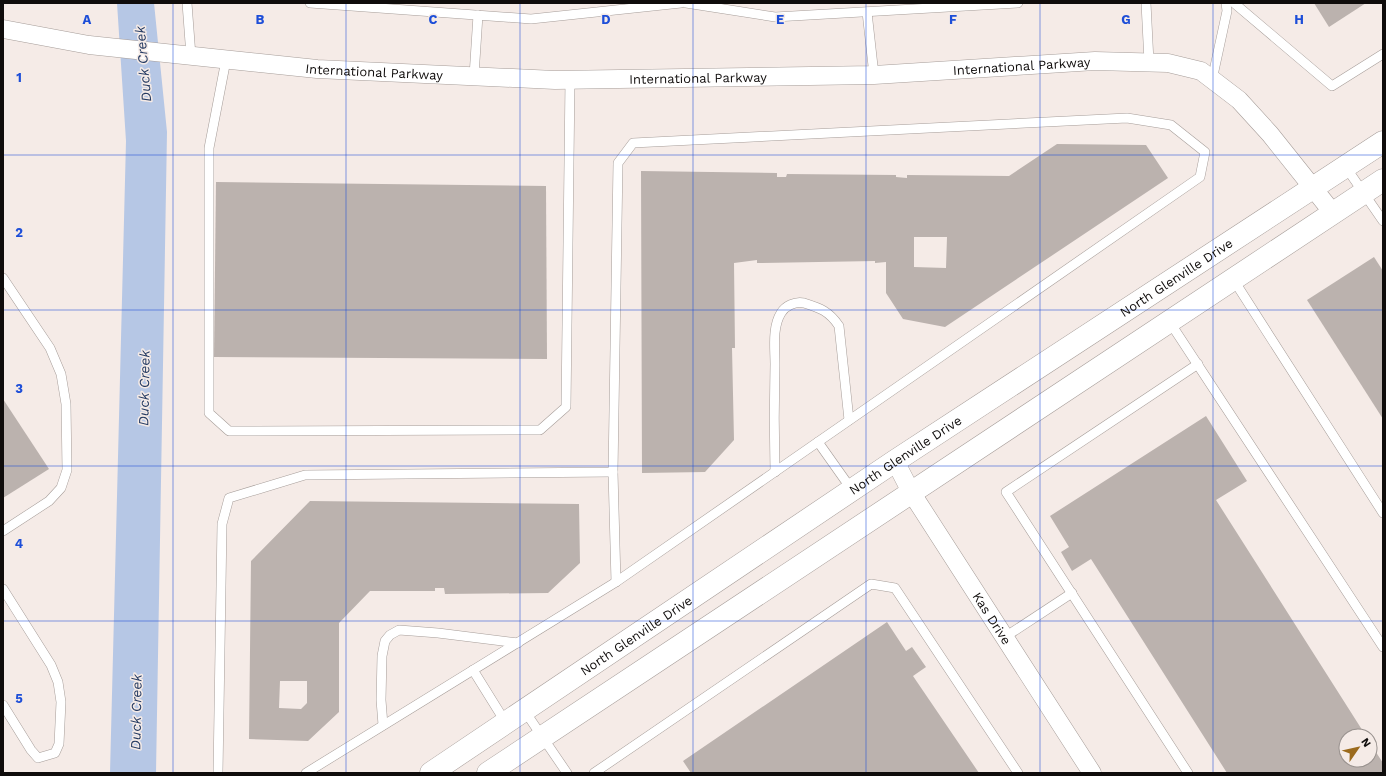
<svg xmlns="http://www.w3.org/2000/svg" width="1386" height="776" font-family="'Work Sans',sans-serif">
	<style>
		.water { fill: #b6c7e5 }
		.building { fill: #bbb2ae; fill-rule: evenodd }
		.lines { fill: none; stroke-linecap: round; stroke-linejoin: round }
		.service-casing { stroke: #a69d99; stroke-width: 10 }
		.minor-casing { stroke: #a69d99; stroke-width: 19 }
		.tertiary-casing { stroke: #a69d99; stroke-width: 23 }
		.service { stroke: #fff; stroke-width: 9 }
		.minor { stroke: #fff; stroke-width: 18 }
		.tertiary { stroke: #fff; stroke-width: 22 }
		.grid { fill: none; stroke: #1d4ed8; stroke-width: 1; stroke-opacity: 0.55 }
		.labels { text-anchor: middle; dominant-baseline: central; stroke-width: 3; stroke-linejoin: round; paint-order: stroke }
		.street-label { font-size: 13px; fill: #0f0c0b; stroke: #f5ebe7 }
		.water-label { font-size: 14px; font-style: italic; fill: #243a62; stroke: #f5ebe7 }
		.grid-label { font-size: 13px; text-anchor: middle; font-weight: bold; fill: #1d4ed8; stroke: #f5ebe7; stroke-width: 3; stroke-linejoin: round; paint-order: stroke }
	</style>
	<rect width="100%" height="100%" fill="#f5ebe7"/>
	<!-- water -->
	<path class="water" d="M117,3h37l13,129 -11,641h-46l16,-632z"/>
	<!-- building -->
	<g class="building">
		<path d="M1314,3h52l-37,24z"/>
		<path d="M1057,144l89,1 22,33 -223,149 -42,-8 -17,-26v-31l-11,1v-2l-118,2v-3l-23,3 1,85h-3l2,92 -29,32 -63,1 -1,-302 136,2v4h9l1,-3 109,1v2l11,1v-3l102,1zM914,237h33l-1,31 -32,-1z"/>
		<path d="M216,182l330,4 1,173 -333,-2z"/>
		<path d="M1374,257l9,14v148l-76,-119z"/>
		<path d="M3,399l46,70 -46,29z"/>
		<path d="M1206,416l41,65 -31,19 150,236h-20v24h24v-17l13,20v10h-156l-136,-214 -19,12 -11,-19 8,-5 -19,-31z"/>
		<path d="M310,501l269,3 1,59 -32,30 -103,1 -1,-6h-9v3h-65l-31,32v89l-31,29 -59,-2 2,-178zM280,681h27v22l-6,6 -22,-1z"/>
		<path d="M887,622l19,29 6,-4 14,20 -13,9 66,97h-288l-8,-12z"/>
	</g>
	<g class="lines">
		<!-- service casing -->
		<g class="service-casing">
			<g id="service">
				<path d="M187,3l4,53"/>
				<path d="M310,3l221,16 150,-16"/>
				<path d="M686,3l89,14 243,-14"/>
				<path d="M1146,3l3,59"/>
				<path d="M1234,3l98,83 51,-32"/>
				<path d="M867,12l7,63"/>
				<path d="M226,60l-17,88v265l20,18 311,-1 26,-23 4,-327"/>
				<path d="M474,76l4,-61"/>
				<path d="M1212,80l15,-69 -1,-8"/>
				<path d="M1345,166l38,55"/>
				<path d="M3,278l47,70 11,26 5,30 1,66 -6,18 -12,13 -46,30"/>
				<path d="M1233,279l150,234"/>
				<path d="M1169,321l214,326"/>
				<path d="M818,442l34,48"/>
				<path d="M613,472l3,110"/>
				<path d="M775,472c-1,-36 -1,-72 0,-108 0,-15 -3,-37 6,-51 4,-7 14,-12 23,-10 16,5 25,8 35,23l10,94"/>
				<path d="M3,589l48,76 7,17 3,20 -2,42 -4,9 -17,5 -7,-8 -28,-45"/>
				<path d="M1005,637l67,-44"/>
				<path d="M473,670l33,53"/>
				<path d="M524,710l43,63"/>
				<path d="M383,725l-2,-25 1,-44 3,-15 5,-6 9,-5 39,3 80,10"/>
				<path d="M218,773l4,-249 7,-26 76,-23 308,-3 5,-309 15,-20 494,-25 44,7 34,27 -5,25 -584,405 -310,191"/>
				<path d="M594,773l277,-189 24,4 123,185"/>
				<path d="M1188,773l-182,-281 192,-128"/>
			</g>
		</g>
		<!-- minor casing -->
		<g class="minor-casing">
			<g id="minor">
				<path id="s1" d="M3,29l86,16 228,24 238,11 319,-5 221,-14 73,2 33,8 38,29 31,34 63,79"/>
				<path id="s2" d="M895,461l16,31 181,281"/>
			</g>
		</g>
		<!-- tertiary casing -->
		<g class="tertiary-casing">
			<g id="tertiary">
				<path id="s3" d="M431,773l464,-312 488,-319"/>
				<path d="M488,773l895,-593"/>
			</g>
		</g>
		<!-- service -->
		<use href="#service" class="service"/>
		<!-- minor -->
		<use href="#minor" class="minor"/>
		<!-- tertiary -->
		<use href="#tertiary" class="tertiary"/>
	</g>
	<!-- grid -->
	<path class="grid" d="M173,3v770M346,3v770M520,3v770M693,3v770M866,3v770M1040,3v770M1213,3v770M3,155h1380M3,310h1380M3,466h1380M3,621h1380"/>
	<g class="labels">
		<!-- street labels -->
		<g class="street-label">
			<text stroke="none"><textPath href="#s1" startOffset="1022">International Parkway</textPath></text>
			<text stroke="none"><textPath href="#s1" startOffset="374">International Parkway</textPath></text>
			<text stroke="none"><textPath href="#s1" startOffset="698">International Parkway</textPath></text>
			<text stroke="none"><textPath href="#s3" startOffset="895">North Glenville Drive</textPath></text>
			<text stroke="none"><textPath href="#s3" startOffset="571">North Glenville Drive</textPath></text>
			<text stroke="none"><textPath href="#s2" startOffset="185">Kas Drive</textPath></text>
			<text stroke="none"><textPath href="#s3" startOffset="247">North Glenville Drive</textPath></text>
		</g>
		<!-- water labels -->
		<g class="water-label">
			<text transform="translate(143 64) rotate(-95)">Duck Creek</text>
			<text transform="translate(144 388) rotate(-89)">Duck Creek</text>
			<text transform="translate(136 712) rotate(-89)">Duck Creek</text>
		</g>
	</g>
	<g class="grid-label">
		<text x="87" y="24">A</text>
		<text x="260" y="24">B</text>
		<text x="433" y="24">C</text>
		<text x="606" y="24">D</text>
		<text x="780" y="24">E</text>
		<text x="953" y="24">F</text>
		<text x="1126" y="24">G</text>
		<text x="1299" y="24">H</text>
		<text x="19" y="82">1</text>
		<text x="19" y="237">2</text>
		<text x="19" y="393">3</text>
		<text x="19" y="548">4</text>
		<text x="19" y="703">5</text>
	</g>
	<!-- border -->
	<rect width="1386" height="776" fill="none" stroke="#0f0c0b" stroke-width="8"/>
	<!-- north arrow -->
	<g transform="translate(1358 748) rotate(56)"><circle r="19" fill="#f5ebe7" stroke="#99928f"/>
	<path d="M0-3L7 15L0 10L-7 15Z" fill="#9b6a1d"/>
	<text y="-6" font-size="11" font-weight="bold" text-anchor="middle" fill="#0f0c0b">N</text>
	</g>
</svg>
